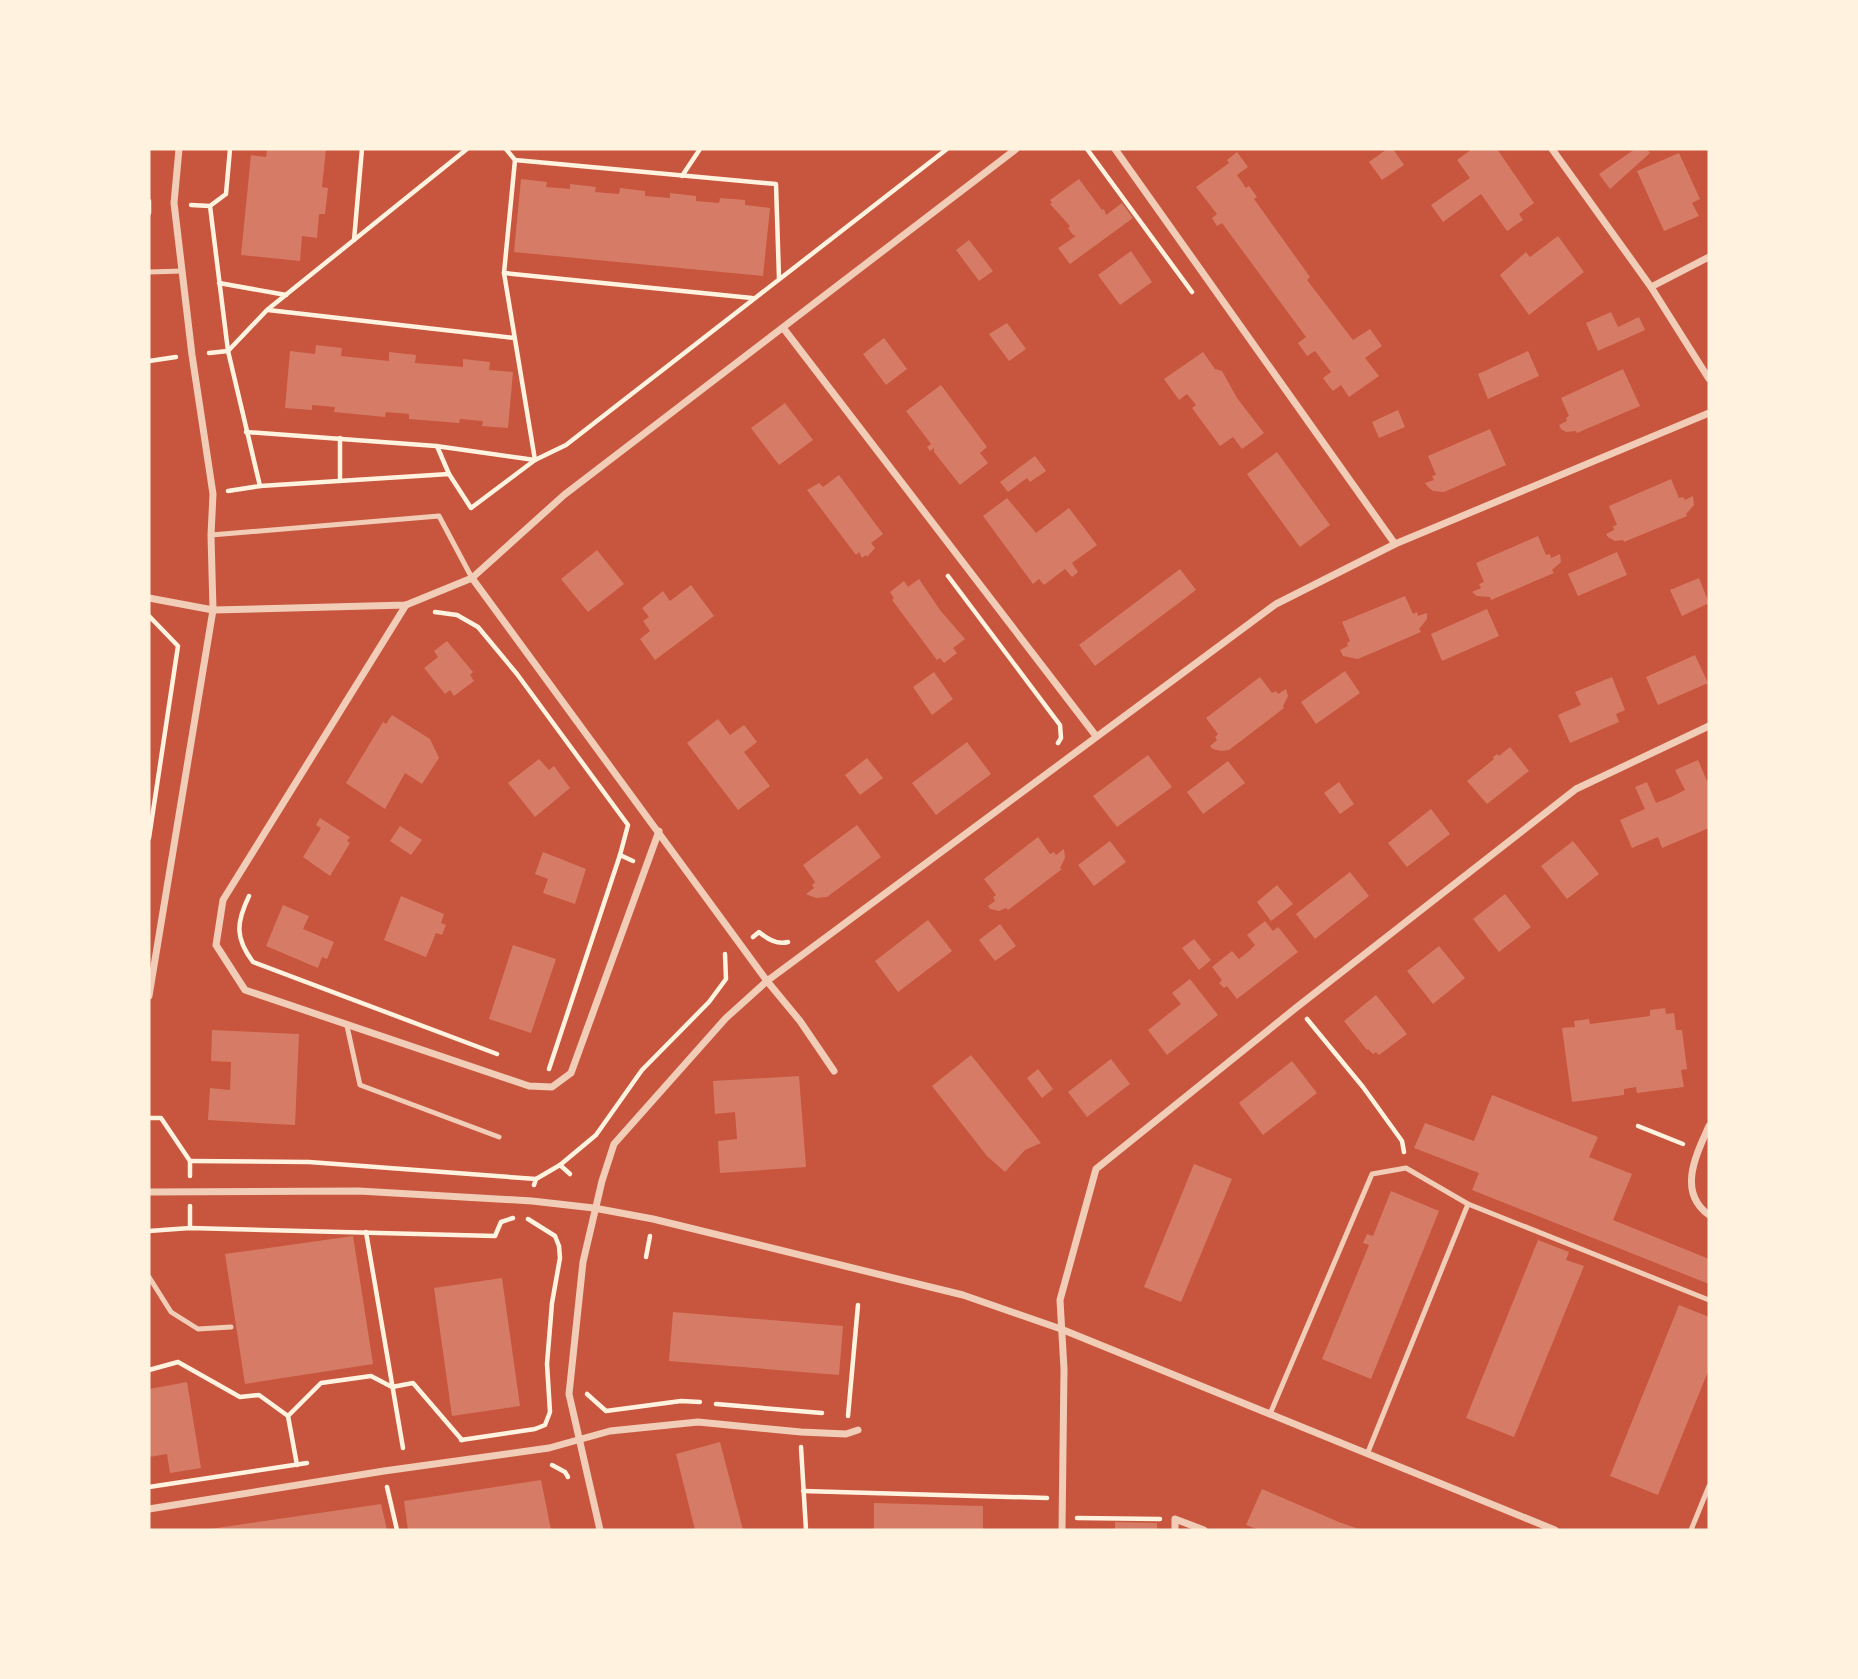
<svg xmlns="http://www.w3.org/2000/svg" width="1858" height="1679" font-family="'Sofia Sans Condensed',sans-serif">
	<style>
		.building { fill: #d67c66 }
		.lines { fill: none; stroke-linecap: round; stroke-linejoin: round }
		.path { stroke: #fff3e0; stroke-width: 4.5 }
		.service { stroke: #f1ccb7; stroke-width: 5 }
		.minor { stroke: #f1ccb7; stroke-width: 7 }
	</style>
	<rect width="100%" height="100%" fill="#c8553d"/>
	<!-- building -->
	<g class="building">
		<path d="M267,149h59l-4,38 6,1 -3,26h-6l-2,24 -15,-2 -2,25 -59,-6 10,-100 15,2z"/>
		<path d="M1387,149h6l11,16 -22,15 -13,-18z"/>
		<path d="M1472,149h25l37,54 -15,11 4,6 -16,11 -26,-37 -38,28 -12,-17 39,-27 -13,-18z"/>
		<path d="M1635,149h12l3,4 -40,36 -11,-15z"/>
		<path d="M1237,152l11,15 -11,8 9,13 3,-2 8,11 -3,2 56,78 -3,3 46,60 17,-11 12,17 -17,12 14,18 -30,21 -8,-12 -8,6 -5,-6 -5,-7 8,-6 -16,-21 -8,5 -9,-13 8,-6 -84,-114 -5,3 -5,-8 5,-4 -21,-27 33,-24 -2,-3z"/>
		<path d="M1679,153l21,46 -8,4 7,13 -35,15 -27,-60z"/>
		<path d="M521,179l26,3 -1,5 24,2v-5l26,3 -1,5 24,2 1,-6 25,3v5l25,2v-5l26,3v5l23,2 1,-5 25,2v5l25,3 -7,68 -249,-24z"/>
		<path d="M1079,179l23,31 2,-1 2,6 16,-12 11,15 -63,46 -12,-16 18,-12 -3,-1 -5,-7 2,-2 -20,-22 2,-1 -2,-3z"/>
		<path d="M1558,236l26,36 -55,43 -29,-40 26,-23 4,5z"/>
		<path d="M969,240l24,31 -14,10 -23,-31z"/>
		<path d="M1131,251l21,31 -32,23 -22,-30z"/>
		<path d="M1611,312l7,15 21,-10 6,13 -47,21 -12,-28z"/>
		<path d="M1007,323l19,26 -17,12 -20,-27z"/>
		<path d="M884,338l23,31 -21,16 -23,-31z"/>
		<path d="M316,345l26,3 -1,8 48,5v-9l27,3 -1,8 48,4v-8l27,3 -1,8 24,2 -5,56 -26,-2 1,-5 -23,-2 -1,4 -50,-4v-5l-23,-2 -1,5 -51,-5 1,-5 -23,-2v5l-27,-2 5,-57 25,3z"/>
		<path d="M1528,351l11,25 -51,23 -10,-25z"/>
		<path d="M1203,352l12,17 7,2 15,27 27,35 -22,16 -9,-12 -13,9 -28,-38 4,-3 -9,-11 -8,6 -15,-21z"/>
		<path d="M1623,369l17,37 -63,27 -1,-2 -10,1 -5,-3 -2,-4 8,-4 -1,-3 3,-2 -8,-18z"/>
		<path d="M941,385l46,62 -7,6 8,10 -28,22 -26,-33v-4l-4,3 -3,-4 4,-3 -25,-33z"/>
		<path d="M785,403l28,37 -34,25 -28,-37z"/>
		<path d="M1398,410l7,17 -26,11 -7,-16z"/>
		<path d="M1490,429l16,36 -62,27 -11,-1 -5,-4 -3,-4 9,-3 -2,-4 4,-1 -8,-19z"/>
		<path d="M1277,452l53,73 -30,22 -53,-73z"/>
		<path d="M1035,456l11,15 -16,11 -3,-4 -19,14 -8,-10z"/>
		<path d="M839,475l44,59 -12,9 4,5 -8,9 -1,-2 -4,3 -3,-6 -3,3 -49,-65 12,-7 4,4z"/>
		<path d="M1671,479l8,19 4,-1 2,3 8,-4 1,9 -8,9 1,2 -63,26 -1,-2 -8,1 -7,-4 -2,-3 8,-4 -1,-4 4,-1 -8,-19z"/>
		<path d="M1007,498l29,35 33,-25 28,37 -25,18 6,9 -6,5 -7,-8 -21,16 -5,-6 -6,5 -50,-68z"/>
		<path d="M1538,536l8,19 4,-1 1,4 9,-4 1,8 -9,8 2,3 -63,27 -1,-3 -13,-1 -5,-4 9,-4 -2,-4 5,-2 -8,-19z"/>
		<path d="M597,550l27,34 -36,28 -27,-33z"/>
		<path d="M1617,552l10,23 -49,21 -10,-22z"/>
		<path d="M1180,569l16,21 -101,76 -16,-21z"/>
		<path d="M1699,578l10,25 -27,13 -12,-26z"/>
		<path d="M919,579l21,31 25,29 -12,9 4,5 -13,10 -4,-5 -3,2 -45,-60 2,-2 -4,-6 14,-11 4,6z"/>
		<path d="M691,585l23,31 -59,44 -15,-21 10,-8 -7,-10 6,-4 -7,-9 21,-17 7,10z"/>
		<path d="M1405,596l8,18 4,-2 1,4 9,-3v6l-8,10 2,3 -63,27 -15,-3 -3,-6 8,-4 -1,-3 3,-2 -8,-19z"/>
		<path d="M1487,609l12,27 -57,25 -11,-27z"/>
		<path d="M447,641l26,31 -3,3 4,6 -20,15 -4,-6 -5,4 -21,-26 14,-11 -4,-6z"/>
		<path d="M1695,655l13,28 -50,22 -12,-28z"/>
		<path d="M1345,671l15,22 -44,31 -15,-22z"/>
		<path d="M934,672l19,27 -21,16 -19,-28z"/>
		<path d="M1260,677l12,16 4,-2 2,3 8,-5 2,7 -5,10 1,2 -55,42 -8,1 -8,-2 -3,-3 7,-6 -2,-3 3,-3 -12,-16z"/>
		<path d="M1612,677l13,33 -9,4 3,8 -49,21 -12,-28 23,-10 -6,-13z"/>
		<path d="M392,715l38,24 9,19 -17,26 -17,-11 -20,36 -39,-26 37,-61 3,2z"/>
		<path d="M718,719l12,16 14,-10 4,5 9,12 -13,10 26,34 -32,24 -51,-67z"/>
		<path d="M967,742l24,32 -55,41 -24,-32z"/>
		<path d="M1510,747l19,24 -42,33 -20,-23 27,-22 -1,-2 4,-3 2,2z"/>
		<path d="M1148,755l24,32 -55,40 -24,-31z"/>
		<path d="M867,758l16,20 -23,17 -15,-20z"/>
		<path d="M539,759l10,11 5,-4 16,22 -35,29 -27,-34z"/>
		<path d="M1698,760l9,21 2,-1v48l-47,20 -4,-11 -26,11 -12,-28 25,-11 -10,-22 12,-5 9,21 15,-6 14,-7 -10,-20z"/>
		<path d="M1228,761l17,22 -42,31 -16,-22z"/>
		<path d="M1339,782l15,22 -14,10 -16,-21z"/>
		<path d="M1431,809l19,25 -43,33 -19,-24z"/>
		<path d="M320,818l30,19 -3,4 3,2 -20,33 -27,-19 18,-29 -5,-3z"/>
		<path d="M857,825l24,32 -54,40 -11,1 -8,-3 -2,-1 8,-6 -2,-3 3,-3 -12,-17z"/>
		<path d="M400,826l22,14 -11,15 -21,-14z"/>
		<path d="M1038,837l12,17 4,-2 2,3 8,-6 1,9 -5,10 2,1 -54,41 -2,-2 -7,3 -9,-2 -2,-3 7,-5 -2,-4 3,-2 -12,-16z"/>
		<path d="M1110,841l16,21 -32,24 -16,-21z"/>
		<path d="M1573,841l26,33 -32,25 -26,-33z"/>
		<path d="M543,852l43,17 -11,35 -32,-11 5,-14 -13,-5z"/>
		<path d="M1350,872l19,24 -54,43 -19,-25z"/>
		<path d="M1277,885l16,19 -22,17 -14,-19z"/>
		<path d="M1505,894l26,33 -32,25 -26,-33z"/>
		<path d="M401,896l43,18 -3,9 5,2 -4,10 -6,-2 -10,24 -42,-17z"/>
		<path d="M283,905l26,11 -6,13 31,13 -7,17 -5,-2 -4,11 -52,-22z"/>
		<path d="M928,920l24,31 -54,41 -23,-31z"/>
		<path d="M1265,921l8,10 5,-4 20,25 -61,47 -10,-13 -3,2 -5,-5 3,-3 -10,-13 20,-16 7,8 10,-8 6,-6 -8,-10z"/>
		<path d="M1000,924l16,22 -21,15 -16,-21z"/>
		<path d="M1194,939l17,21 -12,10 -17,-22z"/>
		<path d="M513,945l43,14 -25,74 -42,-14z"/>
		<path d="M1439,946l26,32 -32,26 -26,-33z"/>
		<path d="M1190,979l28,36 -51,40 -19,-25 33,-26 -9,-11z"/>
		<path d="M1376,995l31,39 -28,21 -3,-3 -3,2 -5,-5 -1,1 -23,-29z"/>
		<path d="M1665,1008l1,6 8,-1 2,17h6l5,39 -6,1 3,17 -47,6 -1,-6 -12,2v6l-52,7 -10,-74 13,-1 -1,-6 15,-2 1,5 60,-8v-6z"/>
		<path d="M212,1030l87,4 -4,91 -87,-5 2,-32 20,2 1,-28 -20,-1z"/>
		<path d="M971,1055l70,88 -16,7 -20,22 -18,-16 -55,-70z"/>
		<path d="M1111,1059l19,25 -43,33 -19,-25z"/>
		<path d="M1292,1061l25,32 -54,42 -24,-32z"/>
		<path d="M1038,1069l15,20 -11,9 -15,-20z"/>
		<path d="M799,1076l7,91 -86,6 -2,-32 19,-2 -2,-27 -20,2 -2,-33z"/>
		<path d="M1492,1095l106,42 -9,20 43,17 -19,46 96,39v25l-237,-94 7,-17 -65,-25 11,-25 49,18z"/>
		<path d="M1194,1164l38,15 -51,123 -37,-15z"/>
		<path d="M1391,1191l48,20 -68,168 -49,-20 47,-114 -6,-2 4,-9 6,2z"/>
		<path d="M353,1236l20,128 -128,20 -20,-130z"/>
		<path d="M1538,1240l31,12 -3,8 18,6 -70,171 -48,-19z"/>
		<path d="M502,1278l18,128 -68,10 -18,-128z"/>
		<path d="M1679,1305l30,12v52l-51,126 -48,-19z"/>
		<path d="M673,1312l170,14 -4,49 -170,-14z"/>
		<path d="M187,1382l14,86 -31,5 -3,-19 -18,3v-68z"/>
		<path d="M720,1442l23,88h-48l-19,-76z"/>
		<path d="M541,1480l10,50h-143l-4,-29z"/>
		<path d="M1262,1489l77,33 22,8h-102l-13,-5z"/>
		<path d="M874,1503l109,3v24h-109z"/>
		<path d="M381,1504l6,26h-177v-1z"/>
		<path d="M1115,1522l42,1v7h-42z"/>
	</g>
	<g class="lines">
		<!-- path -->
		<g class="path">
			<path d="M1087,149l105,143"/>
			<path d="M515,160l261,24 3,94"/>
			<path d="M682,176l18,-27"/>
			<path d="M191,205l19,1 18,145 32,135"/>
			<path d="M210,206l16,-12 4,-45"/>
			<path d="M149,213v-12"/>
			<path d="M354,240l8,-91"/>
			<path d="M504,273l248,25"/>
			<path d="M219,283l67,12"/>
			<path d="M268,310l246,28"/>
			<path d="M209,353l19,-2 39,-41 200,-161"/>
			<path d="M149,361l27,-4"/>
			<path d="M246,432l190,14 99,14 -31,-187 11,-113 -9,-11"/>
			<path d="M340,438v43"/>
			<path d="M437,446l12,28"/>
			<path d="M228,491l32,-5 189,-12 22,34 64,-48 31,-15 381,-296"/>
			<path d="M948,576l112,149 1,13 -3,5"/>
			<path d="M435,612l22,3 21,12 39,47 111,151 -8,30"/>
			<path d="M149,616l29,30 -29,192"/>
			<path d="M249,896c-13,27 -14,42 4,66l244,92"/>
			<path d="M753,937l6,-5c8,7 19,13 29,10"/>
			<path d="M1307,1019l56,68 39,54 2,11"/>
			<path d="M549,1069l71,-214 13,6"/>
			<path d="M149,1118h12l29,43v15"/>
			<path d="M1638,1126l45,18"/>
			<path d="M190,1161l119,1 227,17 -2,6"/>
			<path d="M560,1165l36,-30 46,-65 67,-68 17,-23 -1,-25"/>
			<path d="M536,1179l24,-14 10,9"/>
			<path d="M190,1206v22"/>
			<path d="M149,1231l41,-3 305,8 6,-14 12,-4"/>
			<path d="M366,1232l37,216"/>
			<path d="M646,1257l4,-21"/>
			<path d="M149,1370l29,-8 62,35 19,-2 29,21 33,-33 50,-7 21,11 21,-4 49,57"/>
			<path d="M587,1394l19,17 75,-10 19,1"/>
			<path d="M716,1404l106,9"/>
			<path d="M288,1416l9,49"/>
			<path d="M848,1416l10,-111"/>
			<path d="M461,1440l74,-11 10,-4 5,-13 -3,-48 5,-61 8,-45 -1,-12 -4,-10 -27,-17"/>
			<path d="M801,1447l5,83"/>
			<path d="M552,1465l13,7 3,5"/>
			<path d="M149,1487l158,-24"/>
			<path d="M387,1487l10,43"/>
			<path d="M803,1491l244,7"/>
			<path d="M1077,1518l83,1"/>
		</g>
		<!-- service -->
		<g class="service">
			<path d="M149,272l33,-1"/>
			<path d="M211,535l228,-19 33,62"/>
			<path d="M347,1026l13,59 139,52"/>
			<path d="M1468,1204l241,96"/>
			<path d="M149,1277l22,35 27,17 33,-2"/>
			<path d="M1270,1414l102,-240 34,-6 62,36 -100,248"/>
			<path d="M1691,1530l18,-44"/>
		</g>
		<!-- minor -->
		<g class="minor">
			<path d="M1115,149l280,395"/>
			<path d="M1552,149l99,138 58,92"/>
			<path d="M1651,287l58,-30"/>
			<path d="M784,329l312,407"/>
			<path d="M472,578l92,-83 452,-346"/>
			<path d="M149,598l64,12 193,-5 66,-27 295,403 33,40 34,50"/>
			<path d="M406,605l-183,295 -7,45 29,45 284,96 23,1 19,-14 88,-242"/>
			<path d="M149,996l64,-386 -2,-75 2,-41 -21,-139 -18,-152 5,-54"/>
			<path d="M1709,1126c-13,29 -32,66 0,89"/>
			<path d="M149,1192l210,-1 173,10 62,7 59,11 310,76 98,34 494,201"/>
			<path d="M149,1509l235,-38 165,-23 61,-17 88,-9 103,10 45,2 12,-4"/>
			<path d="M600,1530l-31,-136 14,-132 19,-81 12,-37 112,-126 41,-37 509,-377 119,-60 314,-131"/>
			<path d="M1062,1530l2,-161 -4,-69 36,-131 201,-162 279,-218 133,-63"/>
			<path d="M1175,1530v-11l29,11"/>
		</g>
	</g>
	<!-- border -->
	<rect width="1858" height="1679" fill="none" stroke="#fff3e0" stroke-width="301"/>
</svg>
